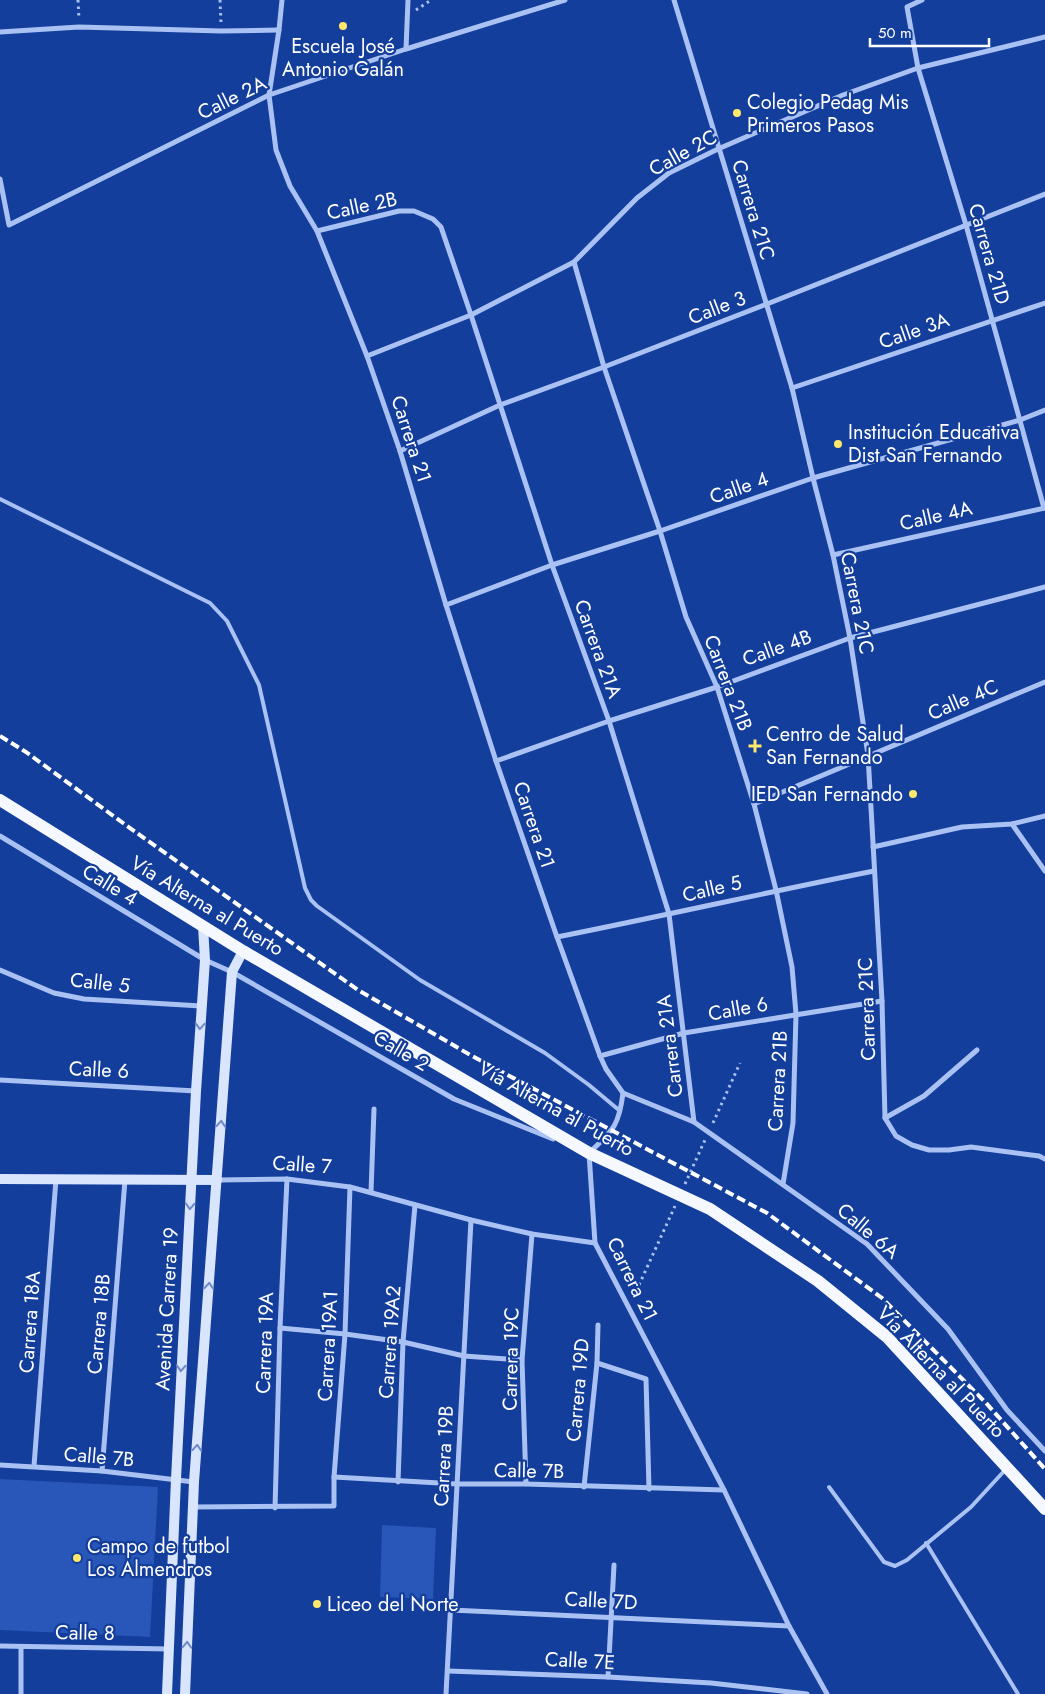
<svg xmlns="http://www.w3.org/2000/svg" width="1045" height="1694" font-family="Jost,sans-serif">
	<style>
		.grass { fill: #2856b9 }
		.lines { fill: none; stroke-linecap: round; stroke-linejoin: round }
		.path { stroke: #aac1f3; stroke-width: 3; stroke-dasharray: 2.5 4; stroke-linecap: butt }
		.lane { stroke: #aac1f3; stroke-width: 4 }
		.street { stroke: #aac1f3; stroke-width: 5 }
		.secondary { stroke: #d9e4fd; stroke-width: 10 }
		.primary { stroke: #f6f8ff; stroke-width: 12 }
		.rail { stroke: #fff; stroke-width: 4; stroke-dasharray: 9 4; stroke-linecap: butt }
		.oneway { stroke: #6d89c7 }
		.poi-dot { fill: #ffe86c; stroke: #143e9b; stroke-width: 2 }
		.labels { text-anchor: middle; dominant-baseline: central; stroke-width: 4.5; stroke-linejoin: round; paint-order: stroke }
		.poi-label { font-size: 20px; fill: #fff; stroke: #143e9b; text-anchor: start }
		.street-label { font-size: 20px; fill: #fff; stroke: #143e9b }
	</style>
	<rect width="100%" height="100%" fill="#143e9b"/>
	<!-- grass -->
	<g class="grass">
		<path d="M0,1479l158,8 -8,150 -150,-7z"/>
		<path d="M382,1525l54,3 -3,71 -53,-2z"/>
	</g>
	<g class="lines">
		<!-- path -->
		<g class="path">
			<path d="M78,0l1,19"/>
			<path d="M220,0l1,23"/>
			<path d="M416,10l15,-10"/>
			<path d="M713,1123l27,-60"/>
			<path d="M685,1184l20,-44"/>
			<path d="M639,1285l36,-79"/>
		</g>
		<!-- lane -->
		<g class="lane">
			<path d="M0,499l210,104 17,18 32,64 46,203 6,12 6,6 103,74 125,73 44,32 31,26"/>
			<path d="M829,1487l55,75 11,4 12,-6 64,-53 35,-38"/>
			<path d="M926,1543l92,151"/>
		</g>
		<!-- street -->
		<g class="street">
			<path d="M282,0l-3,30 -10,65 7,55 14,36 27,45 50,125 33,95 46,154 50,156 61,176 43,119 6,13 17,24c-4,33 -10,37 -34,60l6,90 129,247 65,136 38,68"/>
			<path d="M674,0l118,388 21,90 20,77 17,83 18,117 14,246 3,117 11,18 16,9 17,5h20l22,-3 68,9 6,3"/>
			<path d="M922,0l-15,7 11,61 48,157 78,283"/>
			<path d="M0,32l79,-5 142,4 58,-1"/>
			<path d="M406,49l2,-49"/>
			<path d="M0,179l9,46 260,-130 137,-46 159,-49"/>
			<path d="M317,231l82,-20h15l19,8 8,8 30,88 81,250 57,156 60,193 25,208"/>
			<path d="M574,262l30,105 56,164 26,86 31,70 37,117 22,86 16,77 4,47 -3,109 -10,61"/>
			<path d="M367,356l104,-41 103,-53 63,-64 32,-25 49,-24 125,-54 75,-27 127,-31"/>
			<path d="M792,388l253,-85"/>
			<path d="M400,451l100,-46 104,-38 163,-63 278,-110"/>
			<path d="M833,555l212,-47"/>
			<path d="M446,605l106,-40 108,-34 153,-53 207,-58 25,-10"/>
			<path d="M496,761l113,-40 108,-34 133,-49 195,-51"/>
			<path d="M754,804l291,-122"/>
			<path d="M1012,824l33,47"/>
			<path d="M0,836l205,124 27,12 222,127 99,40"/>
			<path d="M873,847l89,-20 50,-3 33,-8"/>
			<path d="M557,937c106,-21 211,-45 317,-66"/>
			<path d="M0,970l54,23 30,6 117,7"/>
			<path d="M600,1056l84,-23 198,-32"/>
			<path d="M0,1080l196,11"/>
			<path d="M623,1093l71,29 173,122 81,85 59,81 38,41"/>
			<path d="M885,1118l39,-22 53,-46"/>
			<path d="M217,1180l70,-1 63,8 121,33 61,14 63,9"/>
			<path d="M371,1192l3,-83"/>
			<path d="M280,1328l65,6 58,8 61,14 58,4"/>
			<path d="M597,1363l49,16 3,110"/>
			<path d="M0,1465l102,6 92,11"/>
			<path d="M34,1466l22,-287"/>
			<path d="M102,1471l23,-291"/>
			<path d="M334,1477l123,7h69l198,6"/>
			<path d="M398,1482l5,-140 12,-137"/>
			<path d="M526,1484l-4,-124 10,-126"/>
			<path d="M584,1487l13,-124 1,-38"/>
			<path d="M193,1507l141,-1v-29l11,-143 5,-147"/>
			<path d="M275,1508l5,-180 7,-149"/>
			<path d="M451,1610l338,16"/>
			<path d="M0,1646l169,3"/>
			<path d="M448,1671l160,6 103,6 96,11"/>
			<path d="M608,1677l6,-112"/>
			<path d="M21,1694v-46"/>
			<path d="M446,1694l25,-474"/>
		</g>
		<!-- secondary -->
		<g class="secondary">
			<path d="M0,1179l217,1"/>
			<path d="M167,1694l9,-215 20,-388 9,-131 -2,-34"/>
			<path d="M185,1694l9,-212 38,-510 11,-21"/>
		</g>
		<!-- primary -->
		<path class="primary" d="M0,800l243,151 346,202 121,56 108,72 69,56 158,172"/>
		<!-- rail -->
		<path class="rail" d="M0,736l26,16 97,71 235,167 114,66 295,157 115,85 104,105 59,66"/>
	</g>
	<!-- one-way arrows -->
	<defs><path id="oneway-chevron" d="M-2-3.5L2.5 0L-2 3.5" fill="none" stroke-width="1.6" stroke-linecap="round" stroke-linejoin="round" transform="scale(1.25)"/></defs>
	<g class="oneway">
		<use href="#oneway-chevron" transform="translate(200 1026) rotate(94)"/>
		<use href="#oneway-chevron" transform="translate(221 1124) rotate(-86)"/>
		<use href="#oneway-chevron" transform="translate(190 1206) rotate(93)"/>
		<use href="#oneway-chevron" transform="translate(209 1286) rotate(-86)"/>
		<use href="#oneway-chevron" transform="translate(181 1368) rotate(93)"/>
		<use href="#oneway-chevron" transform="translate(197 1448) rotate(-86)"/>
		<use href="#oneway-chevron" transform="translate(187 1645) rotate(-88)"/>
	</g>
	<!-- markers -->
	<g class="poi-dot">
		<circle cx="343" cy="26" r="5"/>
		<circle cx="737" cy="113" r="5"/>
		<circle cx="838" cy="444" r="5"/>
		<path d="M752.5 738.5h5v5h5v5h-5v5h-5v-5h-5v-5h5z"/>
		<circle cx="913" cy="794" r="5"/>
		<circle cx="77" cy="1558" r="5"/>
		<circle cx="317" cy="1604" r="5"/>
	</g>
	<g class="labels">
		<!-- poi labels -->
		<g class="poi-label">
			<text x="343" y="46" text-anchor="middle">Escuela José<tspan x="343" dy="23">Antonio Galán</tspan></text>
			<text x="747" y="102">Colegio Pedag Mis<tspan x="747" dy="23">Primeros Pasos</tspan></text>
			<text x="848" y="432">Institución Educativa<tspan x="848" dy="23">Dist San Fernando</tspan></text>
			<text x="766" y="734">Centro de Salud<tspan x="766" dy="23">San Fernando</tspan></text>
			<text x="903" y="794" text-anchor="end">IED San Fernando</text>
			<text x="87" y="1546">Campo de futbol<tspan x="87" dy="23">Los Almendros</tspan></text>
			<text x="327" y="1604">Liceo del Norte</text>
		</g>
		<!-- street labels -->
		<g class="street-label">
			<text transform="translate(232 98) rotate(-26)">Calle 2A</text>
			<text transform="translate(683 153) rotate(-29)">Calle 2C</text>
			<text transform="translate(362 206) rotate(-12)">Calle 2B</text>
			<text transform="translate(753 210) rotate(73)">Carrera 21C</text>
			<text transform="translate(989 254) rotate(74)">Carrera 21D</text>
			<text transform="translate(717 308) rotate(-21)">Calle 3</text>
			<text transform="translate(914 331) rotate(-19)">Calle 3A</text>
			<text transform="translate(411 439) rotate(72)">Carrera 21</text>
			<text transform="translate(739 488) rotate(-19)">Calle 4</text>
			<text transform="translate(936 516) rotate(-13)">Calle 4A</text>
			<text transform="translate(857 603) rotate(79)">Carrera 21C</text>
			<text transform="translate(777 648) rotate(-20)">Calle 4B</text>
			<text transform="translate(598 649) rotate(70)">Carrera 21A</text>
			<text transform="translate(728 683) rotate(69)">Carrera 21B</text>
			<text transform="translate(963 700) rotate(-23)">Calle 4C</text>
			<text transform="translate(534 825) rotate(71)">Carrera 21</text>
			<text transform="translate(110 885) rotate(31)">Calle 4</text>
			<text transform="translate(712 889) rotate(-13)">Calle 5</text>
			<text transform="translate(207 906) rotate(31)">Vía Alterna al Puerto</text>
			<text transform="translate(100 983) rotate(6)">Calle 5</text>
			<text transform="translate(738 1009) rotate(-10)">Calle 6</text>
			<text transform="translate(867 1009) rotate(-92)">Carrera 21C</text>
			<text transform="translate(670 1046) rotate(-97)">Carrera 21A</text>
			<text transform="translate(401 1051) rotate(30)">Calle 2</text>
			<text transform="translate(99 1070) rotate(3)">Calle 6</text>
			<text transform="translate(778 1081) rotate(-87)">Carrera 21B</text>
			<text transform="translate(556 1109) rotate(29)">Vía Alterna al Puerto</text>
			<text transform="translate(302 1165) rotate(4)">Calle 7</text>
			<text transform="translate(868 1231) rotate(40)">Calle 6A</text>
			<text transform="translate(632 1279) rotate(64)">Carrera 21</text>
			<text transform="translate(167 1309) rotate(-87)">Avenida Carrera 19</text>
			<text transform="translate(30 1322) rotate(-86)">Carrera 18A</text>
			<text transform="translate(99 1324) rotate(-85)">Carrera 18B</text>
			<text transform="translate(390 1342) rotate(-86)">Carrera 19A2</text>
			<text transform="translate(265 1343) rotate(-88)">Carrera 19A</text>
			<text transform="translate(328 1346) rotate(-87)">Carrera 19A1</text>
			<text transform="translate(511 1359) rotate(-89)">Carrera 19C</text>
			<text transform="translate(941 1372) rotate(46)">Vía Alterna al Puerto</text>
			<text transform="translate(578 1390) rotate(-85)">Carrera 19D</text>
			<text transform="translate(444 1456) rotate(-87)">Carrera 19B</text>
			<text transform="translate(99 1457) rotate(5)">Calle 7B</text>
			<text transform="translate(529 1471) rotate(1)">Calle 7B</text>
			<text transform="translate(601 1601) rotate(3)">Calle 7D</text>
			<text transform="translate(85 1633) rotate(1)">Calle 8</text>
			<text transform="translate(580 1661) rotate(3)">Calle 7E</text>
		</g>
	</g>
	<!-- scale -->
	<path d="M870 38v8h119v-8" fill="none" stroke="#ffffff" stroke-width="2.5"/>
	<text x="878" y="38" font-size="15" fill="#ffffff" stroke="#143e9b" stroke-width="4" paint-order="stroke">50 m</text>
</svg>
